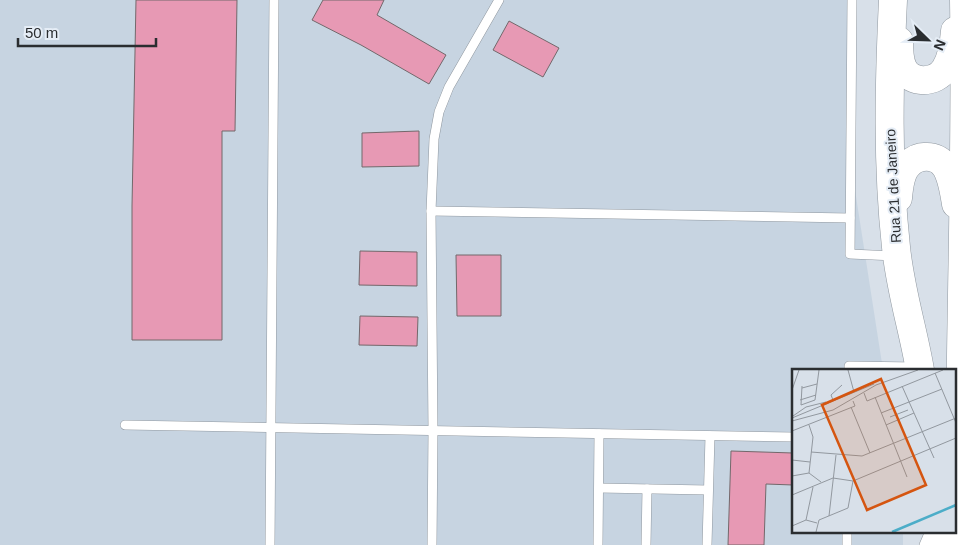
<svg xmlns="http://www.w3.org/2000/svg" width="968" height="545" font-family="Arial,sans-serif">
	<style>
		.built { fill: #c7d4e1 }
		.building { fill: #e799b4; stroke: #73686b }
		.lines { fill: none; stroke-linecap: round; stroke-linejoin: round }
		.service-casing { stroke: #8f979f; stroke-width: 10 }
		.primary-casing { stroke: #8f979f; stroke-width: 29 }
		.service { stroke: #fff; stroke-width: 9 }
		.primary { stroke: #fff; stroke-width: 28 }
		.labels { text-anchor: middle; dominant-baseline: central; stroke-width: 4; stroke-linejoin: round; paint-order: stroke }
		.street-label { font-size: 14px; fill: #2a2d30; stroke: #e5edf6 }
		.inset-river { fill: none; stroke: #4cadc8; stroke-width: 2.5 }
		.inset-road { fill: none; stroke: #92989f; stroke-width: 1 }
		.view { fill: #d55510; fill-opacity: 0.15; stroke: #d55510; stroke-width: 2.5 }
		.inset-edge { fill: none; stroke: #2a2d30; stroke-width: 2.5 }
	</style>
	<rect width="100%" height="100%" fill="#d8e0e9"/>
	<!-- built -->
	<path class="built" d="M0,0h856l-1,190 28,180h-90v161h110v14h-903z"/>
	<!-- building -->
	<g class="building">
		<path d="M136,0h101l-2,131h-13v209h-90v-134z"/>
		<path d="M323,0h61l-7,15 69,40 -17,29 -68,-39 -49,-25z"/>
		<path d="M509,21l50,27 -16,29 -50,-27z"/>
		<path d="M419,131v35l-57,1v-34z"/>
		<path d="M360,251l57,1v34l-58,-1z"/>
		<path d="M456,255h45v61h-44z"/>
		<path d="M360,316l58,1 -1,29 -58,-1z"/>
		<path d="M731,451l62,2v32l-27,-1 -2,61h-36z"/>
	</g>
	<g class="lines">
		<!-- service casing -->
		<g class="service-casing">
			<g id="service">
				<path d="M852,0l-2,254 45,2"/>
				<path d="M431,211l419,7"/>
				<path d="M849,370v-4l68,1"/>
				<path d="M125,425l668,12"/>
				<path d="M599,488l109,2"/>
				<path d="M270,545l4,-545"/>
				<path d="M432,545l1,-114 -2,-220 3,-72 5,-27 10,-25 50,-87"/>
				<path d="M598,545l1,-111"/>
				<path d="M646,545l1,-56"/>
				<path d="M707,545l3,-109"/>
				<path d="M847,545v-14"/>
				<path d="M924,545l6,-14"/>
			</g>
		</g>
		<!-- primary casing -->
		<g class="primary-casing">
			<g id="primary">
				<path d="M893,0c-4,82 -6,165 3,247 4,42 17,82 24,123"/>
				<path d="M899,41c0,9 0,19 4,27 8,17 33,15 42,1 7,-11 9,-25 10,-38"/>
				<path d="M898,198c1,-11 2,-25 10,-33 10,-11 28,-11 37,1 7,10 9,26 11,38"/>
				<path d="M940,531l1,14"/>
				<path d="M960,545c-2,-182 7,-363 4,-545"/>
			</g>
		</g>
		<!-- service -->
		<use href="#service" class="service"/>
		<!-- primary -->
		<use href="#primary" class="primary"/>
	</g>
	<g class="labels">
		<!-- street labels -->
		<g class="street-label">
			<text transform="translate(893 186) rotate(-93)">Rua 21 de Janeiro</text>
		</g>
	</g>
	<!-- overview -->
	<g transform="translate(792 369)">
		<rect width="164" height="164" fill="#d8e0e9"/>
		<path class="inset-river" d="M100,163l64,-27"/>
		<path class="inset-road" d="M56,1l6,22M143,4l21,50M10,17l-1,19 14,-5 4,-30M110,17l32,72M10,19l15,-4M0,21l7,-20M72,24l3,8 76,-31M83,28l32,80M8,31l16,-5M41,31l-2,-5 11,-10M59,38l19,46M89,44l61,-24M1,47l13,-9 20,-5M98,48l18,-7M0,49l82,-34M0,52l41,-11 43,-25 42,-15M17,56l4,12 -4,36 12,9M94,56l28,-12M0,62l63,-25 -2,-5M19,83l51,4 94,-38M0,91l18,2M0,107l17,-3M0,126l41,-17 20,3 103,-43M37,147l7,-61M14,151l7,-33M0,157l14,-6 11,3M24,163l3,-12 29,-12 5,-27"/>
		<path class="view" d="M89,10l45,106 -59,25 -45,-105z"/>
		<rect width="164" height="164" class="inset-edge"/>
	</g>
	<!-- north arrow -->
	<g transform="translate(928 40) rotate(113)" stroke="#e5edf6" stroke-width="4" paint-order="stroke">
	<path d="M0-4L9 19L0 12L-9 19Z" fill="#2a2d30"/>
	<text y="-8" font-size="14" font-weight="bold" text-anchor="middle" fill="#2a2d30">N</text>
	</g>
	<!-- scale -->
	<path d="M18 38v8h138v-8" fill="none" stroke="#2a2d30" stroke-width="2.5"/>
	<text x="25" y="38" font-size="15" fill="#2a2d30" stroke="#e5edf6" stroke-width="4" paint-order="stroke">50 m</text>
</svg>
